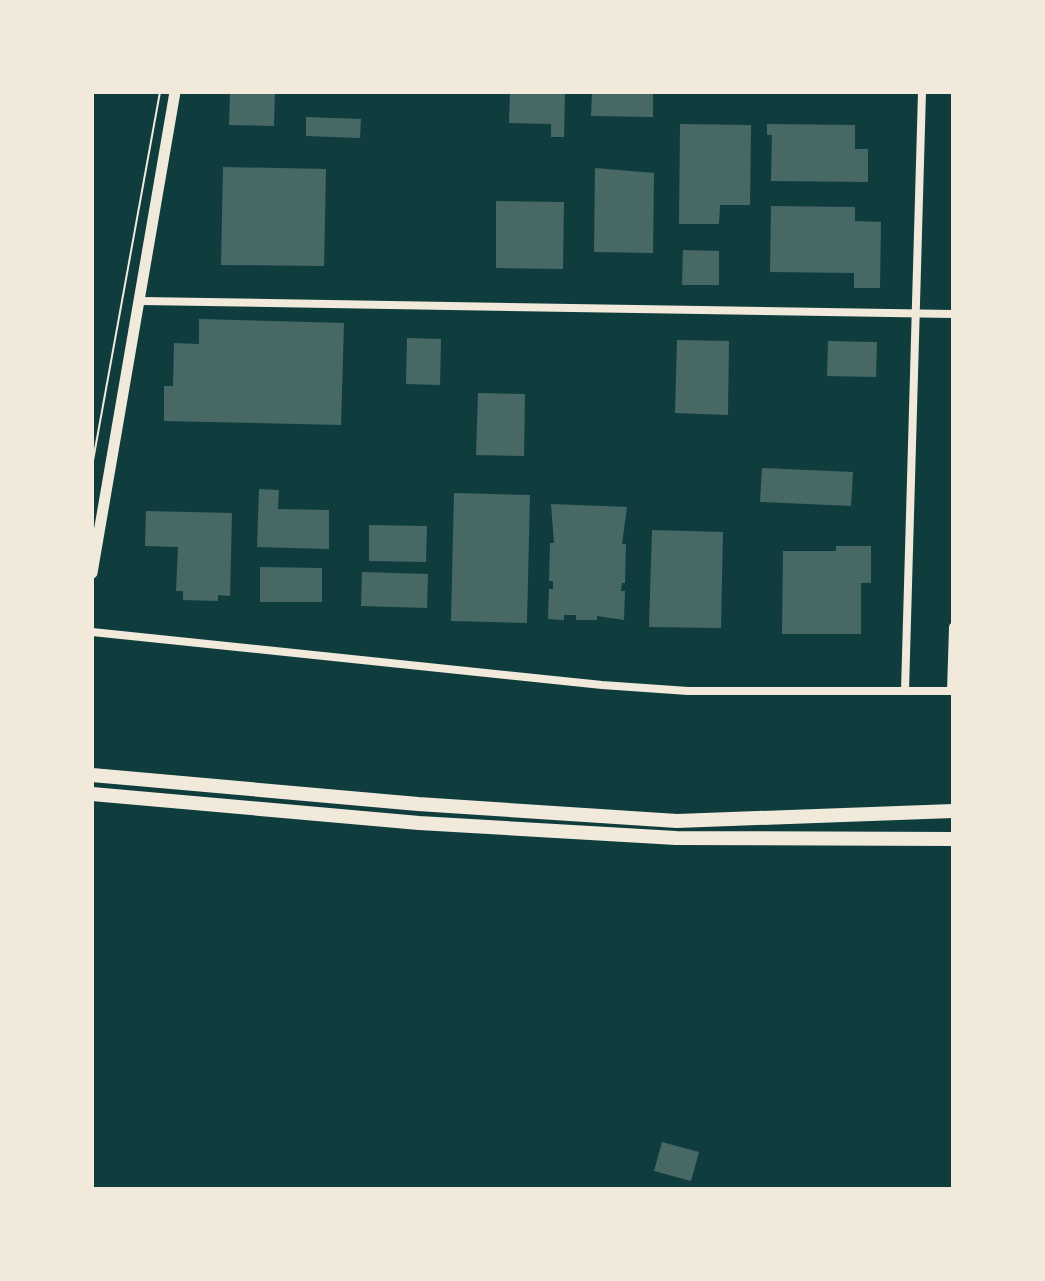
<svg xmlns="http://www.w3.org/2000/svg" width="1045" height="1281" font-family="Ubuntu,sans-serif">
	<style>
		.building { fill: #486865 }
		.lines { fill: none; stroke-linecap: round; stroke-linejoin: round }
		.path { stroke: #f1e9da; stroke-width: 2 }
		.minor { stroke: #f1e9da; stroke-width: 8 }
		.secondary { stroke: #f1e9da; stroke-width: 11 }
		.motorway { stroke: #f1e9da; stroke-width: 14 }
	</style>
	<rect width="100%" height="100%" fill="#0f3d3e"/>
	<!-- building -->
	<g class="building">
		<path d="M230,92h45l-1,34 -45,-1z"/>
		<path d="M510,92h55l-1,45h-13v-13l-42,-1z"/>
		<path d="M592,92h61v25l-62,-1z"/>
		<path d="M306,117l55,2 -1,19 -54,-2z"/>
		<path d="M680,124l71,1 -1,80h-30l-1,19h-40z"/>
		<path d="M767,124l88,1v24h13v33l-97,-1 1,-46h-5z"/>
		<path d="M223,167l103,2 -2,97 -103,-1z"/>
		<path d="M595,168l59,5 -1,80 -59,-1z"/>
		<path d="M496,201l68,1 -1,67 -67,-1z"/>
		<path d="M771,206l84,1v14l26,1 -1,66h-26v-15l-84,-1z"/>
		<path d="M683,250l36,1v34h-37z"/>
		<path d="M199,319l145,4 -3,102 -177,-4v-35h9l1,-43 25,1z"/>
		<path d="M407,338l34,1 -1,46 -34,-1z"/>
		<path d="M677,340l52,1 -1,74 -53,-2z"/>
		<path d="M828,341l49,1 -1,35 -49,-1z"/>
		<path d="M478,393l47,1 -1,62 -48,-1z"/>
		<path d="M762,468l91,4 -2,34 -91,-4z"/>
		<path d="M259,489l20,1 -1,19 51,1v39l-72,-2z"/>
		<path d="M454,493l76,2 -3,128 -76,-2z"/>
		<path d="M551,504l76,3 -5,37h4l-1,39h-3l-1,8h4l-1,29 -27,-4v4h-21v-5h-12v5l-16,-1 1,-30h4v-8h-4l1,-38h4z"/>
		<path d="M146,511l86,2 -2,83 -12,-1v6l-35,-1v-9h-7l2,-44 -33,-1z"/>
		<path d="M369,525l58,1 -1,36 -57,-1z"/>
		<path d="M652,530l71,2 -2,96 -72,-1z"/>
		<path d="M836,546h35v37h-10v51h-79l1,-83h53z"/>
		<path d="M260,567l62,1v34h-62z"/>
		<path d="M362,572l66,2 -1,34 -66,-2z"/>
		<path d="M662,1142l37,10 -8,29 -37,-10z"/>
	</g>
	<g class="lines">
		<!-- path -->
		<path class="path" d="M92,466l68,-374"/>
		<!-- minor -->
		<g class="minor">
			<path d="M141,301l812,13"/>
			<path d="M92,632l510,53 86,6h265"/>
			<path d="M905,691l17,-599"/>
			<path d="M951,691l2,-64"/>
		</g>
		<!-- secondary -->
		<path class="secondary" d="M92,573l83,-481"/>
		<!-- motorway -->
		<g class="motorway">
			<path d="M92,775l326,29 259,17 276,-10"/>
			<path d="M92,794l327,29 257,15 277,1"/>
		</g>
	</g>
	<!-- border -->
	<rect width="1045" height="1281" fill="none" stroke="#f1e9da" stroke-width="188"/>
</svg>
